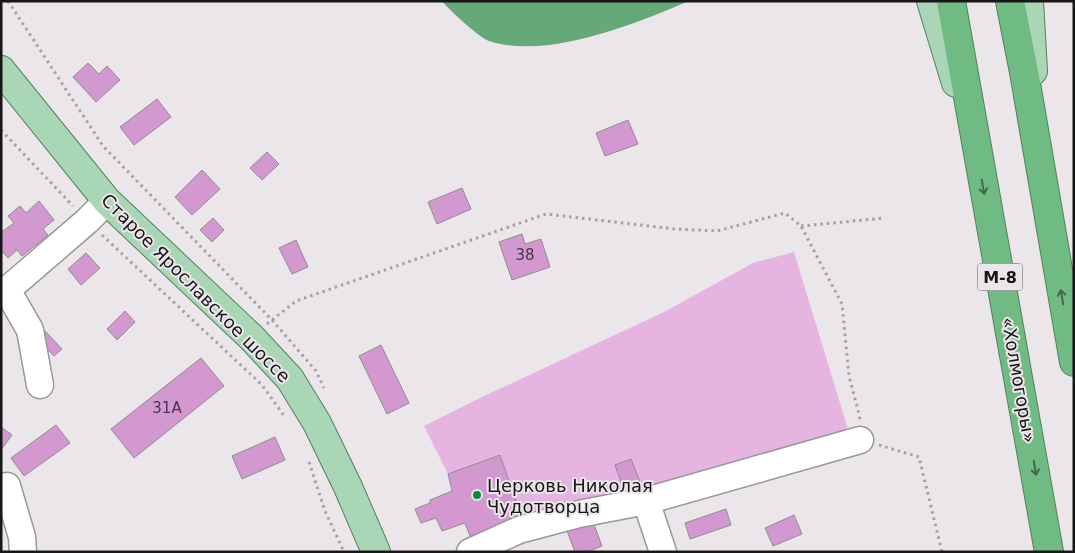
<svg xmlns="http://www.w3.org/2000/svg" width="1075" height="553" font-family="'DejaVu Sans',sans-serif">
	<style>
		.green { fill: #e5b4e1 }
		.water { fill: #64a977 }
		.building { fill: #d498d1; stroke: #908c90 }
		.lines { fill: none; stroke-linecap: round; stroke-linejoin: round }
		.minor-casing { stroke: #9a969a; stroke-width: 29 }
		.major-casing { stroke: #51815e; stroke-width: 30 }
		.highway-casing { stroke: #51815e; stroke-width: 30 }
		.path { stroke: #a4a0a4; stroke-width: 3; stroke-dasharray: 2.5 4; stroke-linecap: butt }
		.minor { stroke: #fff; stroke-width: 26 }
		.major { stroke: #a9d6b5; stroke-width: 28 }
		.highway { stroke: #70bb84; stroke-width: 28 }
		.oneway { stroke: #44684e }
		.poi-dot { fill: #098944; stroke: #ebe6ea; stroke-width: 2 }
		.labels { text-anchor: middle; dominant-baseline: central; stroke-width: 4; stroke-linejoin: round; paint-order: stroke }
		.number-label { font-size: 15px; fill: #473646 }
		.shield { fill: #ebe6ea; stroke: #575457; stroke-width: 1 }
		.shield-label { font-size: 16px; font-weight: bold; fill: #181618 }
		.street-label { font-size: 18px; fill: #181618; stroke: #ebe6ea }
		.poi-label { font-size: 18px; fill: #181618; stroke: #ebe6ea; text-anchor: start }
	</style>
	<rect width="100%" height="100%" fill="#ebe6ea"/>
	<!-- green -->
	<path class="green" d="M794,252l53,174 -2,6 -171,49 -152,37 -22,-63 -52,19 -24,-48 56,-28 186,-87 87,-48z"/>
	<!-- water -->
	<path class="water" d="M442,1h247c-54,23 -142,59 -200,40 -8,-2 -41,-32 -47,-40z"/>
	<!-- building -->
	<g class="building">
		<path d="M88,63l11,11 8,-8 13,14 -24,22 -23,-25z"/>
		<path d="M157,99l14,18 -37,28 -14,-18z"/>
		<path d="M628,120l10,24 -33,12 -9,-23z"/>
		<path d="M267,152l12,12 -17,16 -12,-12z"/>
		<path d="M202,170l18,19 -28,26 -17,-18z"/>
		<path d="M462,188l9,21 -34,15 -9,-22z"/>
		<path d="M39,201l15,19 -11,9 5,6 -26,21 -5,-6 -9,8 -7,-8v-21l2,2 11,-8 -6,-7 12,-10 6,7z"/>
		<path d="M213,218l11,12 -12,12 -12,-12z"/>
		<path d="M522,234l3,10 16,-5 9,28 -38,13 -13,-38z"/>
		<path d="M296,240l12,27 -16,7 -13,-26z"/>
		<path d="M86,253l14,15 -19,17 -13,-16z"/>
		<path d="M125,311l10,11 -18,18 -10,-11z"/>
		<path d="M45,331l17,18 -8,7 -17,-18z"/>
		<path d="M381,345l28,58 -22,11 -28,-58z"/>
		<path d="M201,358l23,28 -90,72 -23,-29z"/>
		<path d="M56,425l14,18 -46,33 -13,-18z"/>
		<path d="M1,427l11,8 -11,15z"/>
		<path d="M275,437l10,23 -43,19 -10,-23z"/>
		<path d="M500,455l22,63 -52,18 -5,-13 -23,8 -6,-13 -15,5 -6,-14 15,-6v-3l22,-9 -4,-17z"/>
		<path d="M631,459l13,33 -17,6 -12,-33z"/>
		<path d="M726,509l5,16 -41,14 -5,-16z"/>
		<path d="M794,515l8,19 -29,12 -8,-18z"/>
		<path d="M592,519l10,27 -15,6h-12l-9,-24z"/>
	</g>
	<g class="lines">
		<!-- minor casing -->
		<g class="minor-casing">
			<g id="minor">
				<path d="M7,290l23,40 10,55"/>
				<path d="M1,293l6,-3 80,-69 20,-20"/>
				<path d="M7,486l15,51 1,15"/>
				<path d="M470,552l49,-22 60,-16 67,-13"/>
				<path d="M663,552l-17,-51 214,-61"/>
			</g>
		</g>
		<!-- major casing -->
		<g class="major-casing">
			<g id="major">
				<path d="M931,1l25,82"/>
				<path d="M1029,1l4,70"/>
				<path d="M1,70l106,131 145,137 38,41 27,44 31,64 28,65"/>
			</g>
		</g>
		<!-- highway casing -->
		<g class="highway-casing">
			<g id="highway">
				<path d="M951,1l98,551"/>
				<path d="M1010,1l14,71 50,290"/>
			</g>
		</g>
		<!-- path -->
		<g class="path">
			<path d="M8,1l95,145 169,174 44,51 8,17"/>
			<path d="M1,130l72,76"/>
			<path d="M801,226l84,-8"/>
			<path d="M102,235l160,150 23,32"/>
			<path d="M267,324l29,-23 250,-87 129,15 42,2 68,-18 16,13 41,78 7,72 10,38 1,7"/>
			<path d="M879,445l40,12 23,95"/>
			<path d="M309,462l16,49 19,41"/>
		</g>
		<!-- minor -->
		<use href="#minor" class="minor"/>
		<!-- major -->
		<use href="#major" class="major"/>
		<!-- highway -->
		<use href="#highway" class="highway"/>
	</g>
	<!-- one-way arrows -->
	<defs><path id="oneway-shaft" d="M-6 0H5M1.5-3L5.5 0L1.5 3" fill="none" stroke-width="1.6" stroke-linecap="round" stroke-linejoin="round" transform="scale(1.25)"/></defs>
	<g class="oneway">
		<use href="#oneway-shaft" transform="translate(983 187) rotate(80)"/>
		<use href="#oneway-shaft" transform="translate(1062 297) rotate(-100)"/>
		<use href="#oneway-shaft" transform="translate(1035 468) rotate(80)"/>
	</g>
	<!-- markers -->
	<circle class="poi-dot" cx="477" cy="495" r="5"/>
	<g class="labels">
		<!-- number labels -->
		<g class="number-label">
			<text x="525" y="255">38</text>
			<text x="167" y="408">31А</text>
		</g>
		<!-- shield labels -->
		<rect class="shield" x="977.5" y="263.5" width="45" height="27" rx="4"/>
		<g class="shield-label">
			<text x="1000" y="277">М-8</text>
		</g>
		<!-- street labels -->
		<g class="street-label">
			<text transform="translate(196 288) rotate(45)">Старое Ярославское шоссе</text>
			<text transform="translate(1019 380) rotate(80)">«Холмогоры»</text>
		</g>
		<!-- poi labels -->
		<g class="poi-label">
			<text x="487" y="485">Церковь Николая<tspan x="487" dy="21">Чудотворца</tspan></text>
		</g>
	</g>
	<!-- border -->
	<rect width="1075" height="553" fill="none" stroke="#181618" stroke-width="5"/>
</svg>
